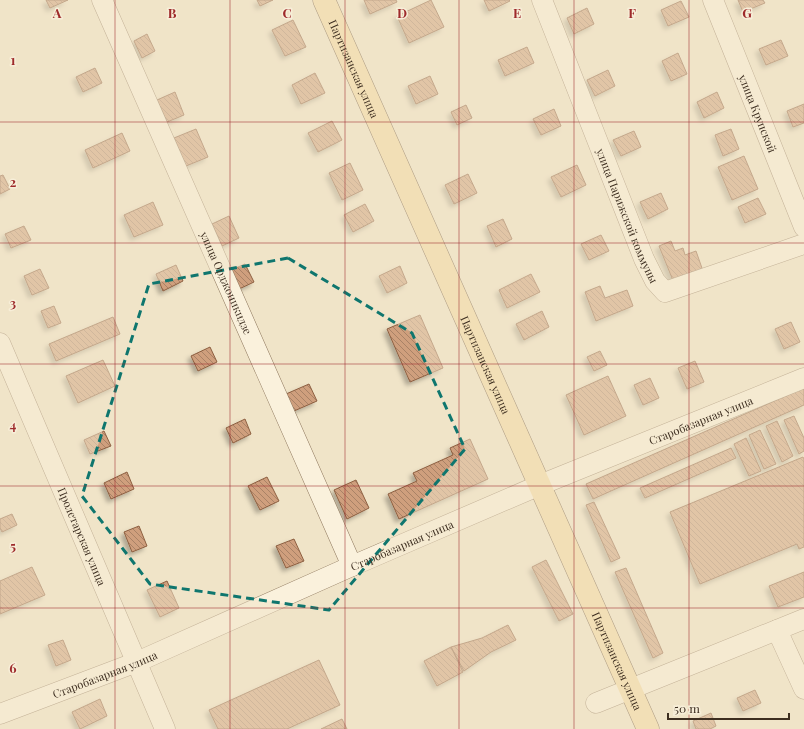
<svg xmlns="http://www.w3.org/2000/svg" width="804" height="729" font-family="'Playfair Display',serif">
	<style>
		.building { fill: url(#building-back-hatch); stroke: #8d5f41; filter: url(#shadow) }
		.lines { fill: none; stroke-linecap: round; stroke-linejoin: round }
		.minor-casing { stroke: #8d765c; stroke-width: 21 }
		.major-casing { stroke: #5b4430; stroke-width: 23 }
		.minor { stroke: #faf1dc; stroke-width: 20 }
		.major { stroke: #f3d9a0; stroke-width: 22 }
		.marked { fill: none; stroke: #0f766e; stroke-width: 3; stroke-dasharray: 8 5; stroke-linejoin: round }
		.grid { fill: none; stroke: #9e2a2b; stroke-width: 1; stroke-opacity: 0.55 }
		.labels { text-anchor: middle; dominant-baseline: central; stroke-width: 3; stroke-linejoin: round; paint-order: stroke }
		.street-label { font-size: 11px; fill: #3d2e20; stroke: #f7eed8 }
		.grid-label { font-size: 13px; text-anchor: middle; font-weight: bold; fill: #9e2a2b; stroke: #f7eed8; stroke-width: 3; stroke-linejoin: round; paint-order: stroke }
	</style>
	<defs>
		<pattern id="building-back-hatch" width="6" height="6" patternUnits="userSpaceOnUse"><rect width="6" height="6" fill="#cf9f7d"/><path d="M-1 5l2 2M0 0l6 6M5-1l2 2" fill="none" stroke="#a98266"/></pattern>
		<filter id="shadow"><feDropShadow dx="-3.5" dy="3.5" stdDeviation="2" flood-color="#0004"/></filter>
	</defs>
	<rect width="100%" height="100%" fill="#f0e4c8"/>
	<!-- building -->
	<g class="building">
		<path d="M46,0h22l-18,8z"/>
		<path d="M257,0h16l-13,6z"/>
		<path d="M364,0h32l1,2 -27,12z"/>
		<path d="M431,0l13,27 -35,16 -12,-27z"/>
		<path d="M484,0h25l1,1 -21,10z"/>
		<path d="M738,0h25l2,3 -22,9z"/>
		<path d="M681,1l8,16 -21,9 -7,-16z"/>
		<path d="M587,8l7,16 -20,10 -7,-16z"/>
		<path d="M293,20l13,27 -21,9 -13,-26z"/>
		<path d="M147,34l8,17 -13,7 -8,-17z"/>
		<path d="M781,40l7,16 -22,9 -7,-16z"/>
		<path d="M527,47l7,16 -29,13 -7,-16z"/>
		<path d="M678,53l9,21 -16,7 -9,-20z"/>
		<path d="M95,68l7,15 -19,9 -7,-15z"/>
		<path d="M608,70l7,16 -20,10 -8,-16z"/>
		<path d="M315,73l10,20 -24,11 -9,-19z"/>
		<path d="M430,76l8,18 -22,10 -8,-18z"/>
		<path d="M175,92l9,23 -17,7 -10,-22z"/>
		<path d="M717,92l7,16 -20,10 -7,-16z"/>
		<path d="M804,104v19l-11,4 -6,-16z"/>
		<path d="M466,105l6,13 -15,7 -6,-13z"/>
		<path d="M554,109l7,17 -20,9 -8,-16z"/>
		<path d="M332,121l10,19 -24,12 -10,-19z"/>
		<path d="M196,129l12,28 -22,9 -12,-28z"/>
		<path d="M731,129l8,20 -16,7 -8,-21z"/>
		<path d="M634,131l7,16 -20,9 -8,-16z"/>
		<path d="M122,133l8,18 -37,17 -8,-18z"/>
		<path d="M744,156l14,33 -26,11 -14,-33z"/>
		<path d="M350,163l13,27 -21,10 -13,-27z"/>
		<path d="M577,165l9,20 -25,12 -10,-20z"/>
		<path d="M468,174l9,19 -23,11 -9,-19z"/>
		<path d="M3,175l7,14 -10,5v-18z"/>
		<path d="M661,193l7,16 -20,10 -8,-17z"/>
		<path d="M758,198l8,16 -21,9 -7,-16z"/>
		<path d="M153,202l10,23 -29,12 -10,-22z"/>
		<path d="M365,204l9,17 -21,11 -9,-17z"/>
		<path d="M229,216l10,22 -17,8 -10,-22z"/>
		<path d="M503,219l9,20 -16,8 -9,-21z"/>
		<path d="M24,226l7,14 -20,8 -6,-14z"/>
		<path d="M601,235l8,16 -20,9 -8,-16z"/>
		<path d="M671,241l4,10 8,-3 2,7 11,-4 7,20 -29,12 -15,-37z"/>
		<path d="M245,264l9,18 -15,7 -8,-19z"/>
		<path d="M176,265l7,16 -20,10 -7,-17z"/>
		<path d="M400,266l7,17 -20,10 -8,-17z"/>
		<path d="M40,269l9,19 -17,7 -8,-19z"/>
		<path d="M531,274l9,18 -33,16 -8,-18z"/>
		<path d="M600,286l5,12 22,-8 6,16 -37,15 -11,-29z"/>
		<path d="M54,306l7,17 -13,5 -7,-17z"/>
		<path d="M542,311l7,16 -25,13 -8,-16z"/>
		<path d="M420,315l23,53 -33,14 -23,-53z"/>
		<path d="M113,317l7,17 -64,27 -7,-17z"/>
		<path d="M791,322l9,20 -16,7 -9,-20z"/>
		<path d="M210,347l7,15 -19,9 -7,-15z"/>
		<path d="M600,351l7,14 -13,6 -7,-14z"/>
		<path d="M103,360l12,26 -37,17 -12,-27z"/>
		<path d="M695,361l9,21 -17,7 -9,-21z"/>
		<path d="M608,376l18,40 -42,19 -18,-40z"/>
		<path d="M650,378l9,20 -16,7 -9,-20z"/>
		<path d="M309,384l8,17 -23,10 -8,-17z"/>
		<path d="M804,388v17l-211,94 -7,-15z"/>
		<path d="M794,416l10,22v13l-5,3 -15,-34z"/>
		<path d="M245,419l6,15 -18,9 -7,-15z"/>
		<path d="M777,421l16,35 -11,6 -16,-36z"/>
		<path d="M760,430l16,34 -12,5 -15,-34z"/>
		<path d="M104,431l7,15 -21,8 -6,-14z"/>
		<path d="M746,438l15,33 -12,5 -15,-32z"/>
		<path d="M470,439l18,40 -89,40 -11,-25 29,-13 -4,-8 40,-18 -3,-7z"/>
		<path d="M731,448l5,10 -91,40 -5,-10z"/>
		<path d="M803,457l1,2v88l-5,2 -2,-5 -97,40 -30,-72z"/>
		<path d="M127,472l7,17 -23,10 -7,-16z"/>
		<path d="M267,477l12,24 -19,9 -12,-24z"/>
		<path d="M356,480l13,28 -22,11 -13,-29z"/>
		<path d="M594,502l26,56 -9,4 -25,-57z"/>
		<path d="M12,514l5,11 -15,7 -2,-4v-9z"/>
		<path d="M139,526l8,20 -15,6 -8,-20z"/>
		<path d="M294,539l10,22 -18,7 -10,-22z"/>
		<path d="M546,560l27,54 -14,7 -27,-54z"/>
		<path d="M32,567l13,28 -45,19v-33z"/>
		<path d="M626,568l37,85 -10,5 -38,-86z"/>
		<path d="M804,572v25l-26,10 -9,-21z"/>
		<path d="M167,581l12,27 -19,9 -13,-27z"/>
		<path d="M508,625l8,15 -25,12 -27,19 -13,-24 31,-9z"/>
		<path d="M63,640l8,20 -15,6 -8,-21z"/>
		<path d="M451,647l12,25 -26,14 -13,-25z"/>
		<path d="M319,660l21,45 -53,24h-69l-9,-19z"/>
		<path d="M755,690l6,13 -18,8 -6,-13z"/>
		<path d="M100,699l7,17 -27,13 -8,-17z"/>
		<path d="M711,713l5,13 -6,3h-14l-3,-8z"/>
		<path d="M342,719l5,10h-26z"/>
	</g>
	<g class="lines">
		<!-- minor casing -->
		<g class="minor-casing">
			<g id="minor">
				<path id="s1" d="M102,0l250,566"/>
				<path id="s2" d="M542,0l102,259 11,22 10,11 139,-48"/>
				<path id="s3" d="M713,0l91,227"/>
				<path id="s4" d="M0,343l165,386"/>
				<path d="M777,630l27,59"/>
				<path d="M596,703l208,-84"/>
				<path id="s5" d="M0,714l137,-52 215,-96 188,-81 264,-107"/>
			</g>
		</g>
		<!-- major casing -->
		<g class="major-casing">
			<g id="major">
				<path id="s6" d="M324,0l324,729"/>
			</g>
		</g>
		<!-- minor -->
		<use href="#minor" class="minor"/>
		<!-- major -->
		<use href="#major" class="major"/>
	</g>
	<!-- marked area -->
	<path d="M0 0H804V729H0ZM288,258l124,75 53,116 -136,161 -179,-26 -68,-88 67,-212z" fill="#f0e4c8" fill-opacity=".55" fill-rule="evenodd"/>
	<path class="marked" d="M288,258l124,75 53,116 -136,161 -179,-26 -68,-88 67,-212z"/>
	<!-- grid -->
	<path class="grid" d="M115,0v729M230,0v729M345,0v729M459,0v729M574,0v729M689,0v729M0,122h804M0,243h804M0,364h804M0,486h804M0,608h804"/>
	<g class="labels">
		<!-- street labels -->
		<g class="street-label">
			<text stroke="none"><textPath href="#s6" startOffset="75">Партизанская улица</textPath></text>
			<text stroke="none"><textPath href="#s3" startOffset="122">улица Крупской</textPath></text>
			<text stroke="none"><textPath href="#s2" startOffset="232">улица Парижской коммуны</textPath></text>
			<text stroke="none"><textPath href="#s1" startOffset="309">улица Орджоникидзе</textPath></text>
			<text stroke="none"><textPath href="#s6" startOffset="399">Партизанская улица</textPath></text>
			<text stroke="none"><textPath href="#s5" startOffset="760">Старобазарная улица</textPath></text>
			<text stroke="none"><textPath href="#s4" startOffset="210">Пролетарская улица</textPath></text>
			<text stroke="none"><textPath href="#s5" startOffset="436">Старобазарная улица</textPath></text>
			<text stroke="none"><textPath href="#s6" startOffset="723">Партизанская улица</textPath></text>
			<text stroke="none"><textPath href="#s5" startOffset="112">Старобазарная улица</textPath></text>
		</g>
	</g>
	<g class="grid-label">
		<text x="57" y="18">A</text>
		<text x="172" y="18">B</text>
		<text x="287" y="18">C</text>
		<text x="402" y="18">D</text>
		<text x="517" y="18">E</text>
		<text x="632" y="18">F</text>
		<text x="747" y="18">G</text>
		<text x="13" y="65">1</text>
		<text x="13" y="187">2</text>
		<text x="13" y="308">3</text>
		<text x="13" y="430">4</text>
		<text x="13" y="551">5</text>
		<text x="13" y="673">6</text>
	</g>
	<!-- scale -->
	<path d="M668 713v6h121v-6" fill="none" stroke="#3d2e20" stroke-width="2"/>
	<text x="674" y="713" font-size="12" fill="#3d2e20" stroke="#f7eed8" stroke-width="3" paint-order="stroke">50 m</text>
</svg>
